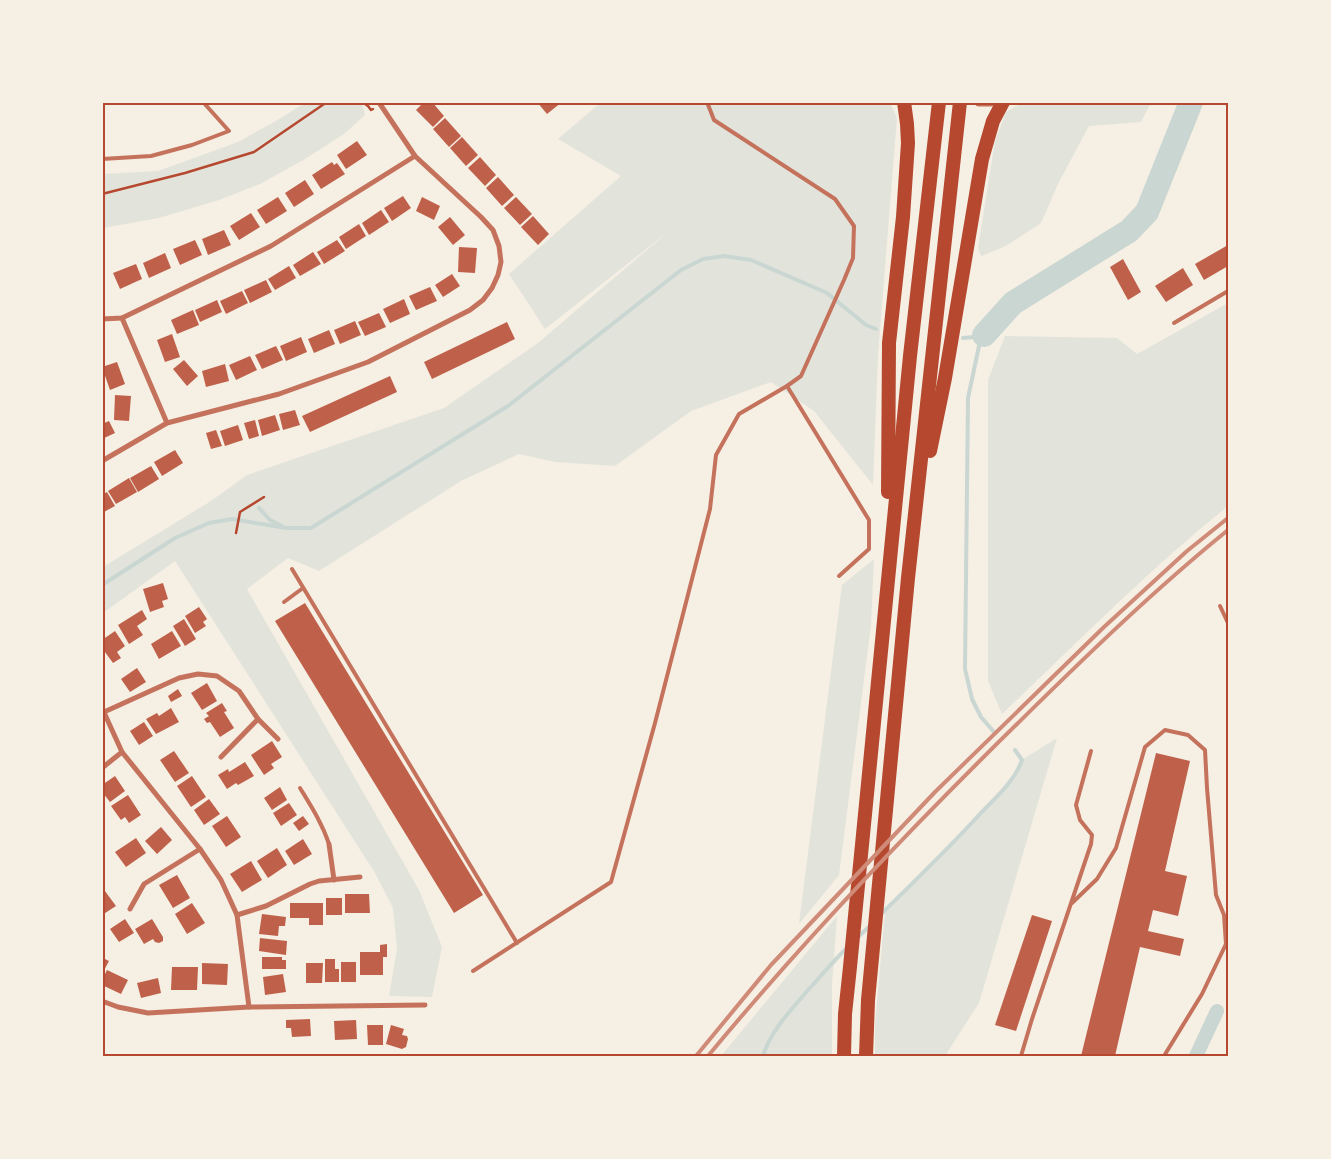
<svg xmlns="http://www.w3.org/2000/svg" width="1331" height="1159" font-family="'Fira Sans Condensed',sans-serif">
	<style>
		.green { fill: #e2e4dc }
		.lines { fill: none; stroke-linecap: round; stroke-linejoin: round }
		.stream { stroke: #c9d6d2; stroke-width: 4 }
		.canal { stroke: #c9d6d2; stroke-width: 14 }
		.river { stroke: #c9d6d2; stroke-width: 24 }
		.building { fill: #bf614a }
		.path { stroke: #b5482f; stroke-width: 2.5 }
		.service { stroke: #c5725c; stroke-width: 4 }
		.minor { stroke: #c5725c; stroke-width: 5 }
		.tertiary { stroke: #c5725c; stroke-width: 9 }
		.trunk { stroke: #b5482f; stroke-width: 14 }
		.rail { stroke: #cf8b77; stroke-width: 4 }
		.neatline { fill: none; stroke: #b5482f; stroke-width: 2 }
	</style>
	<rect width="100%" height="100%" fill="#f6efe4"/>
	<!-- green -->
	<g class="green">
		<path d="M305,103h57l3,12 -21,19 -39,25 -45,25 -41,16 -60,18 -56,10 -1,-54 56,-3 80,-29 36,-20z"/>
		<path d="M600,103h290l7,15 -19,237 -5,130 -59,-74 -43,-29 -80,29 -76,55 -60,-4 -36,-8 -58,27 -142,90 -31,-13 -41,31 172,301 23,57 -10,50 -43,-1 8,-47 -4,-41 -18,-35 -200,-312 -72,52v-46l108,-66 36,-26 197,-67 94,-65 131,-112 -124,98 -36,-55 112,-98 -63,-37z"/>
		<path d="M1022,103h129l-10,19 -52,4 -31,58 -17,39 -35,23 -25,10 -3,-8 17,-107 11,-29z"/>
		<path d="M1228,303v203c-80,64 -152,138 -226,208l-14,-33v-301l17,-44 112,2 20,16z"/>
		<path d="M874,559l-3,66 -32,250 -40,49 43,-339z"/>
		<path d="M1057,738l-78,265 -34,53h-70v-31l10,-114 62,-61 60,-65 12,-16 3,-9z"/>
		<path d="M837,916l-5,69v71h-111z"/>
	</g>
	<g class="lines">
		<!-- stream -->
		<g class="stream">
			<path d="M984,335l-5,11 -11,52 -3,271 7,30 9,18 13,15"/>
			<path d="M963,338l12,-1 9,-2"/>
			<path d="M259,508l11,12 12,6"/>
			<path d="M102,585l73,-47 34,-15 23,-4 54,9h25l197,-122 173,-136 22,-11 21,-3 27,4 76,33 39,32 10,4"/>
			<path d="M880,915c34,-33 68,-66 100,-101 15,-16 35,-33 42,-54l-7,-10"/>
			<path d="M857,938l15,-14"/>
			<path d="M763,1056c8,-26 28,-46 46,-67 13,-14 25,-29 39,-42"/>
		</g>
		<!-- canal -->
		<path class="canal" d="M1196,1056l21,-45"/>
		<!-- river -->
		<path class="river" d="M984,335l29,-32 116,-72 18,-19 44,-110"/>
	</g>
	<!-- building -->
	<g class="building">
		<path d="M424,102h8l12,14 -11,11 -17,-17z"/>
		<path d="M537,102h25l-15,12z"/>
		<path d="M445,118l16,18 -12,11 -16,-18z"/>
		<path d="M462,137l16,18 -12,11 -16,-18z"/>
		<path d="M357,141l10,14 -21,14 -9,-14z"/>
		<path d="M480,157l16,18 -11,11 -17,-18z"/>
		<path d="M332,162l2,3 3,-2 8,11 -24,15 -9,-14z"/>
		<path d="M498,177l16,18 -12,11 -16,-18z"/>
		<path d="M305,180l9,14 -20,13 -9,-14z"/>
		<path d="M403,196l8,12 -19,13 -8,-13z"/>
		<path d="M278,197l9,14 -21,13 -9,-14z"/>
		<path d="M422,197l18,9 -6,14 -18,-9z"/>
		<path d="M516,197l16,17 -12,11 -16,-17z"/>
		<path d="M381,210l8,12 -20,13 -7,-12z"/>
		<path d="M251,213l9,14 -21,13 -9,-14z"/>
		<path d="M533,216l16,18 -11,11 -17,-18z"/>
		<path d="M450,217l15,18 -12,10 -15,-18z"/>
		<path d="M359,224l7,12 -20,13 -7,-12z"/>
		<path d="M224,230l7,15 -23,10 -6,-16z"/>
		<path d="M195,240l7,15 -22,10 -7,-16z"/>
		<path d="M337,240l8,11 -21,13 -7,-12z"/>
		<path d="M1228,245v21l-24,14 -9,-16z"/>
		<path d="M459,247l18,1 -2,25 -17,-1z"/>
		<path d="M313,252l8,12 -21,12 -7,-11z"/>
		<path d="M165,253l6,15 -22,10 -6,-15z"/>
		<path d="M1123,259l18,33 -13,8 -18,-33z"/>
		<path d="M136,264l6,15 -22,10 -7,-16z"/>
		<path d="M289,266l7,12 -21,12 -7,-11z"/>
		<path d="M1183,268l10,17 -27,17 -11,-16z"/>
		<path d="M452,274l8,12 -17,11 -8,-12z"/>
		<path d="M266,280l6,12 -22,11 -6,-13z"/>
		<path d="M430,287l7,14 -21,9 -7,-14z"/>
		<path d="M242,291l6,12 -22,11 -6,-13z"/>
		<path d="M404,299l6,15 -20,9 -7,-14z"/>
		<path d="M217,300l5,12 -22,10 -5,-12z"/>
		<path d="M193,310l6,15 -22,9 -6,-14z"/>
		<path d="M379,313l7,14 -21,9 -7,-14z"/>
		<path d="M355,321l6,14 -21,9 -6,-14z"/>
		<path d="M507,322l8,17 -83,40 -8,-17z"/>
		<path d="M329,330l6,14 -21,9 -6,-14z"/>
		<path d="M172,334l8,23 -15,5 -8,-22z"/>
		<path d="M301,337l6,15 -21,9 -6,-15z"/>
		<path d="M276,346l7,14 -21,9 -7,-14z"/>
		<path d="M250,356l7,14 -21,10 -7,-15z"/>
		<path d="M184,360l14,16 -11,10 -14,-17z"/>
		<path d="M117,362l8,22 -15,6 -8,-23z"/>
		<path d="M225,364l4,17 -23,6 -4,-16z"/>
		<path d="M390,376l7,16 -87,40 -8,-16z"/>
		<path d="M115,395l16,1 -2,25 -15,-1z"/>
		<path d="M295,410l5,15 -17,5 -4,-16z"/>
		<path d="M275,415l5,15 -18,6 -4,-16z"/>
		<path d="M255,420l4,16 -10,3 -5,-16z"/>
		<path d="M109,421l6,12 -13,6v-15z"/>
		<path d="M238,425l5,15 -18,6 -5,-15z"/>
		<path d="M216,430l6,16 -11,3 -5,-16z"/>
		<path d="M175,450l8,13 -21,13 -8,-14z"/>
		<path d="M151,466l8,13 -21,13 -8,-14z"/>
		<path d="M129,478l8,14 -21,12 -8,-13z"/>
		<path d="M107,492l8,14 -13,7v-18z"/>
		<path d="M163,583l5,16 -6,2 2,6 -14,5 -7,-23z"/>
		<path d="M305,603l178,292 -29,18 -179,-292z"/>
		<path d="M199,607l8,12 -4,3 3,4 -11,7 -10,-17z"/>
		<path d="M142,610l5,9 -10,7 6,9 -14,9 -11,-19z"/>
		<path d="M184,619l12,20 -11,7 -12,-20z"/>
		<path d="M115,631l10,15 -8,6 4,6 -8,5 -11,-15v-8z"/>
		<path d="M172,631l9,15 -22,13 -8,-15z"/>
		<path d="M137,668l9,14 -16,10 -9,-13z"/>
		<path d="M207,683l10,18 -15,9 -11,-17z"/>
		<path d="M178,689l4,7 -11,6 -3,-6z"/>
		<path d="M222,703l5,8 -3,1 10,16 -14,9 -10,-15 -3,1 -3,-4 5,-3 -3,-3z"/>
		<path d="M171,708l8,14 -23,12 -10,-15 11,-6 2,3z"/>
		<path d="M144,722l9,14 -14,9 -9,-14z"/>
		<path d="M272,741l10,16 -11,7 3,4 -10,7 -13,-20z"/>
		<path d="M174,751l15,22 -14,9 -15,-22z"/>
		<path d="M1156,753l34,8 -25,110 22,5 -9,40 -25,-6 -5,21 36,8 -4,17 -40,-9 -25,109h-34z"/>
		<path d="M245,762l9,14 -16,9 -2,-2 -9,6 -9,-14 10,-6 1,3z"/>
		<path d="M115,776l10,15 -15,11 -7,-9 -1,1v-9z"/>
		<path d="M192,776l14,21 -15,10 -14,-21z"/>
		<path d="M280,787l7,13 -15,10 -8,-12z"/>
		<path d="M128,795l13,20 -12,8 -4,-6 -4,3 -10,-14z"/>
		<path d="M209,799l11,15 -16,11 -10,-15z"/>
		<path d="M289,803l8,12 -16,11 -8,-13z"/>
		<path d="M227,816l14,21 -15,10 -14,-21z"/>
		<path d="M303,816l6,8 -10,7 -6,-8z"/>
		<path d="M161,827l11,13 -15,14 -12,-13z"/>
		<path d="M136,838l10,15 -20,14 -11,-15z"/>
		<path d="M303,839l9,15 -18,11 -9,-14z"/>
		<path d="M277,848l10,17 -19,13 -11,-17z"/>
		<path d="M251,861l11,19 -20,12 -12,-18z"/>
		<path d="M177,875l13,23 -17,10 -14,-23z"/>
		<path d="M102,887l14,19 -14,9z"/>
		<path d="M345,894h24l1,19h-25z"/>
		<rect x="326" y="898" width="16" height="17"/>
		<path d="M192,903l13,20 -18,11 -12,-20z"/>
		<path d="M290,903h33v22h-14v-7h-19z"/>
		<path d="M262,914l24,3 -1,9h-6l-1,10 -19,-2z"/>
		<path d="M1032,915l20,6 -36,110 -21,-6z"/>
		<path d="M125,919l9,14 -15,9 -9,-13z"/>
		<path d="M152,919l11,18v4l-4,2 -4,-1 -2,-3 -9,5 -9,-15z"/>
		<path d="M260,938l27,3 -1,14 -27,-4z"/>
		<path d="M387,944v13h-4v18h-23v-23h20v-7z"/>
		<path d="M102,954l3,1 -2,3 6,3 -7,13z"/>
		<path d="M262,957h20v3h4v9h-24z"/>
		<path d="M325,959h10v10h4v13h-14z"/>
		<rect x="341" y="962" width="15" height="20"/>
		<path d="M202,963l26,1 -1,21 -25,-1z"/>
		<path d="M306,963h17l-1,20h-16z"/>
		<path d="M172,967h26l-1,23h-26z"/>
		<path d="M107,970l21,10 -7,14 -19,-9v-5z"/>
		<path d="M283,974l3,18 -21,3 -2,-18z"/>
		<path d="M158,978l3,15 -20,5 -4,-15z"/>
		<path d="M310,1019l1,17 -19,1 -1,-9h-5v-8z"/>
		<path d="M356,1020l1,19 -22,1 -1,-19z"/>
		<path d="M367,1025h16v20h-15z"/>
		<path d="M391,1025l13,4 -2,6 5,1 1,3 -2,8 -4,2 -16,-5z"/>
	</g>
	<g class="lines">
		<!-- path -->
		<g class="path">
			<path d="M362,102l6,4 3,4 2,-1"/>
			<path d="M102,194l83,-21 69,-21 73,-50"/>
			<path d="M236,533l4,-21 24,-15"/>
		</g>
		<!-- service -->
		<g class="service">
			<path d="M102,159l49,-3 41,-11 37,-14 -26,-29"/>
			<path d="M1174,323l54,-32"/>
			<path d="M787,386l82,134v29l-30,27"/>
			<path d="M292,569l225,374"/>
			<path d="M284,602l19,-14"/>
			<path d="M1220,606l8,17"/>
			<path d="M300,788c11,18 22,35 29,56"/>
			<path d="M1072,903l25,-24 19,-31 29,-101 20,-17 23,5 17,15 2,38 9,107 8,20 2,29 -24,50 -38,62"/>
			<path d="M473,971l138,-89 44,-159 55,-214 6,-54 23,-41 48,-28 14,-10 43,-96 9,-22 1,-32 -19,-27 -121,-79 -7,-18"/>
			<path d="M1021,1056l11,-37 59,-175 1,-9 -12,-15 -4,-15 15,-54"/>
		</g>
		<!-- minor -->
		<g class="minor">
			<path d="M122,318l45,105"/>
			<path d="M102,319l20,-1 149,-72 144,-90"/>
			<path d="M102,461l65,-38 112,-29 89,-32 102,-52 13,-10 9,-12 6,-13 3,-13 -2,-16 -6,-16 -12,-13 -66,-61 -35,-52"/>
			<path d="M102,708l20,44 78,97 21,31 16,35 12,92"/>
			<path d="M104,712l75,-34 19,-4 19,2 22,15 19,28 20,20"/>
			<path d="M221,757l37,-38"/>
			<path d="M102,768l20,-16"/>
			<path d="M329,844l5,36"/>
			<path d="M130,909l14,-25 56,-35"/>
			<path d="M237,915l29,-9 44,-22 9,-3 41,-4"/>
			<path d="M102,1001l16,6 30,6 101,-6 176,-2"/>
		</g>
		<!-- tertiary -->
		<path class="tertiary" d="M979,102h12"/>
		<!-- trunk -->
		<g class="trunk">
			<path d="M930,451l15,-73 37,-219 11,-38 10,-19"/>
			<path d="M888,492l1,-149 14,-126 5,-74 -1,-19 -3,-22"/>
			<path d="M844,1056l1,-42 5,-47 60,-611 29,-254"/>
			<path d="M866,1056l2,-56 40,-422 52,-476"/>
		</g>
		<!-- rail -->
		<g class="rail">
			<path d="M696,1056l75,-91 164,-173 169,-165 83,-76 41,-33"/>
			<path d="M708,1056c96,-116 201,-226 309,-332 68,-67 137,-134 211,-194"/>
		</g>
	</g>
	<!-- border -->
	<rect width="1331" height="1159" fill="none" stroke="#f6efe4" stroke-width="208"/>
	<rect x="104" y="104" width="1123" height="951" class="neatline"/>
</svg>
